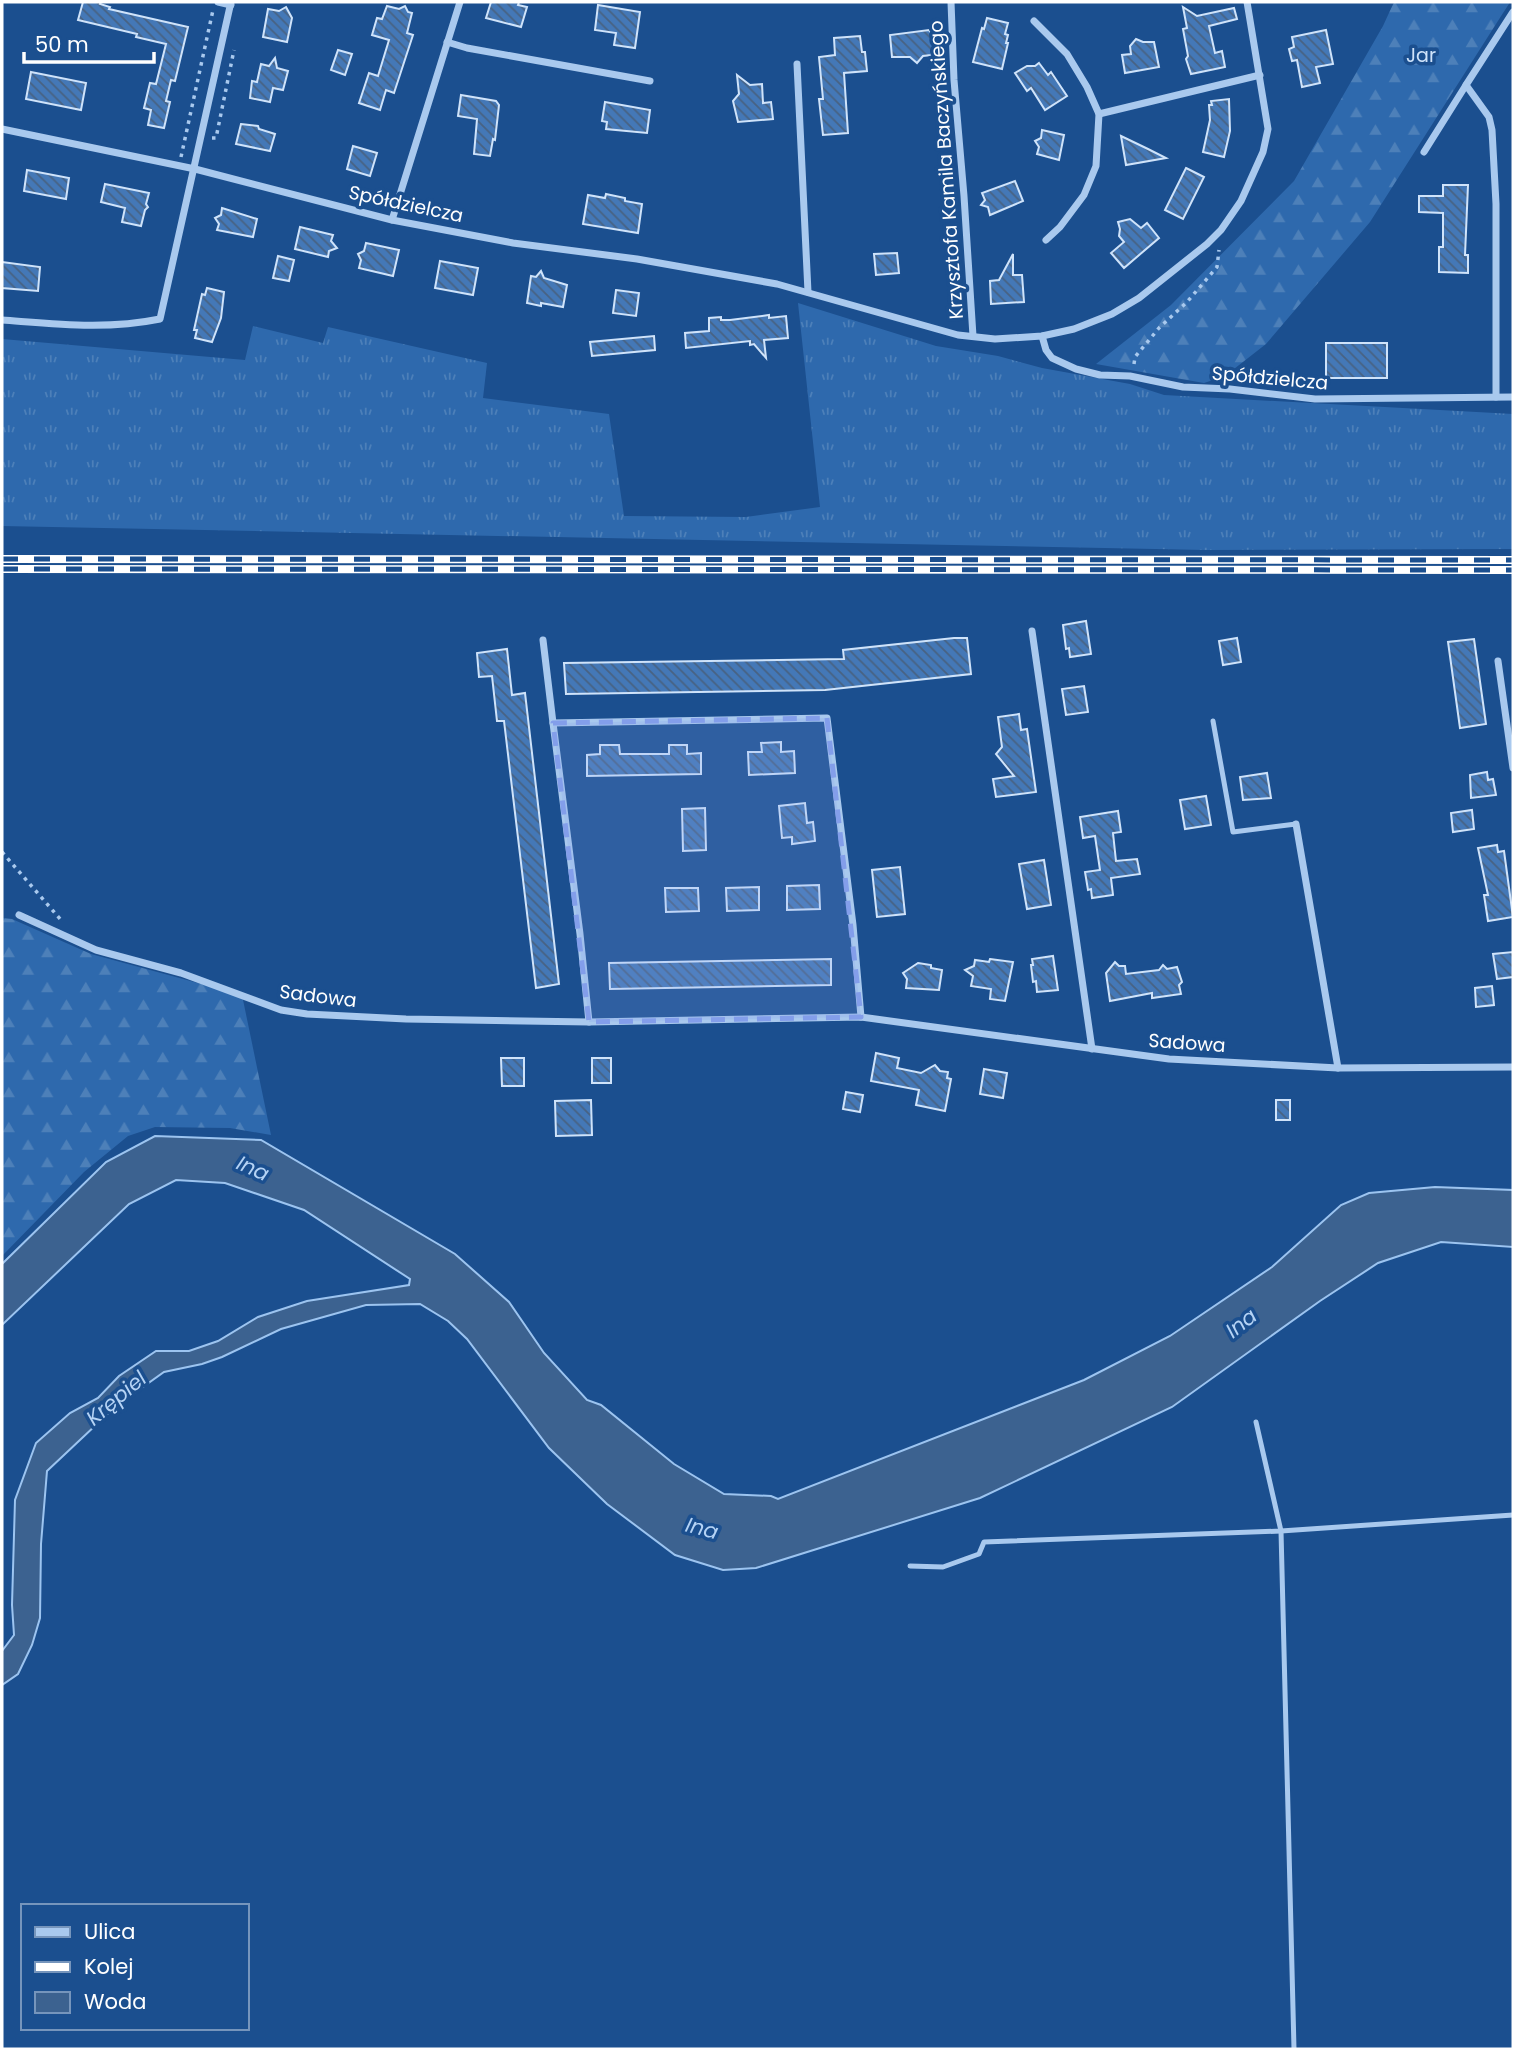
<svg xmlns="http://www.w3.org/2000/svg" width="1515" height="2051" font-family="Poppins,sans-serif">
	<style>
		.grass { fill: url(#grass-tufts) }
		.forest { fill: url(#forest-firs) }
		.water { fill: #3c6290; stroke: #9cc4f0; stroke-width: 2 }
		.building { fill: url(#building-back-hatch); stroke: #cfe3fa; stroke-width: 2 }
		.lines { fill: none; stroke-linecap: round; stroke-linejoin: round }
		.path { stroke: #a9c9ee; stroke-width: 3.5; stroke-dasharray: 3.5 5; stroke-linecap: butt }
		.service { stroke: #a9c9ee; stroke-width: 5 }
		.minor { stroke: #a9c9ee; stroke-width: 7 }
		.rail-casing { stroke: #fff; stroke-width: 8 }
		.rail { stroke: #1b4f8f; stroke-width: 5; stroke-dasharray: 16; stroke-linecap: butt }
		.marked { fill: #839eea; fill-opacity: 0.2; stroke: #839eea; stroke-width: 5; stroke-dasharray: 14 9; stroke-linejoin: round }
		.labels { text-anchor: middle; dominant-baseline: central; stroke-width: 7; stroke-linejoin: round; paint-order: stroke }
		.park-label { font-size: 19px; fill: #cfe3fa; stroke: #1b4f8f }
		.street-label { font-size: 19px; fill: #fff; stroke: #1b4f8f }
		.water-label { font-size: 21px; font-style: italic; fill: #b5d3f5; stroke: #1b4f8f }
	</style>
	<defs>
		<pattern id="grass-tufts" width="24" height="20" patternUnits="userSpaceOnUse" patternTransform="scale(1.75)"><rect width="24" height="20" fill="#2e69ad"/><path d="M3 7l-1-3M5 7V3M7 7l1-3M15 17l-1-3M17 17v-4M19 17l1-3" fill="none" stroke="#4d80b9"/></pattern>
		<pattern id="forest-firs" width="22" height="20" patternUnits="userSpaceOnUse" patternTransform="scale(1.75)"><rect width="22" height="20" fill="#2e69ad"/><path d="M5 1l3.5 6h-7zM16 11l3.5 6h-7z" fill="#4d80b9"/></pattern>
		<pattern id="building-back-hatch" width="6" height="6" patternUnits="userSpaceOnUse" patternTransform="scale(1.75)"><rect width="6" height="6" fill="#4478b7"/><path d="M-1 5l2 2M0 0l6 6M5-1l2 2" fill="none" stroke="#486282"/></pattern>
	</defs>
	<rect width="100%" height="100%" fill="#1b4f8f"/>
	<!-- grass -->
	<path class="grass" d="M798,303l138,43 62,10 44,12 88,16 34,11 349,19v135l-307,1 -1204,-24v-187l243,21 8,-34 70,17 5,-16 159,36 -4,35 126,16 15,102 122,1 74,-10z"/>
	<!-- forest -->
	<g class="forest">
		<path d="M1394,2h116l-140,220 -104,122 -41,32 -21,7 -108,-19 75,-59 123,-124 89,-155z"/>
		<path d="M2,918l10,1 79,35 151,41 29,140 -41,-7 -75,-1 -27,9 -44,36 -82,84z"/>
	</g>
	<!-- water -->
	<path class="water" d="M155,1136l106,4 194,114 54,48 35,51 43,47 14,5 73,59 50,30 47,2 7,3 306,-119 86,-44 102,-69 69,-62 28,-12 66,-6 78,3v57l-72,-5 -63,21 -58,38 -148,106 -192,91 -224,70 -33,2 -48,-15 -68,-51 -58,-56 -82,-109 -19,-18 -28,-17 -54,1 -85,24 -59,28 -20,7 -38,8 -49,35 -68,64 -6,73 -1,74 -8,27 -14,29 -16,11v-34l12,-16 -2,-30 3,-105 21,-57 34,-30 28,-15 21,-22 37,-25h33l29,-10 40,-24 49,-16 102,-16 1,-6 -106,-69 -79,-27 -49,-3 -47,24 -127,121v-61l104,-102z"/>
	<!-- building -->
	<g class="building">
		<path d="M83,2h18l-1,2 10,3 -1,2 79,18 -13,54 -4,-1 -5,21 4,1 -6,26 -16,-3 3,-15 -7,-2 6,-25 6,1 10,-40 -30,-7 1,-3 -59,-14z"/>
		<path d="M491,2h28l-1,3 9,2 -6,20 -35,-9z"/>
		<path d="M598,5l42,7 -5,36 -21,-3 2,-12 -21,-3z"/>
		<path d="M387,6l12,3 6,-3 3,6 4,1 -5,20 6,2 -19,58 -8,-3 -6,20 -21,-7 10,-30 9,3 11,-36 -17,-5 5,-17 5,1z"/>
		<path d="M286,7l6,11 -5,24 -24,-5 5,-28 11,2z"/>
		<path d="M1183,7l14,9 37,-8 3,11 -28,7 6,27 7,-2 3,16 -34,7 -5,-15 2,-3 -5,-27 4,-1z"/>
		<path d="M987,18l21,5 -3,11 3,1 -2,8h2l-6,26 -29,-7 9,-34 2,1z"/>
		<path d="M929,30l8,12 -6,13 -8,1 -6,7 -7,-6h-18l-2,-22z"/>
		<path d="M1326,30l7,34 -17,3 4,16 -18,4 -5,-27 -5,1 -3,-12 5,-2 -2,-10z"/>
		<path d="M860,36l2,16h3l2,19 -23,2 4,60 -25,2 -4,-36h4l-4,-42 16,-2 -1,-17z"/>
		<path d="M1136,39l7,3h11l5,25 -34,6 -3,-18 9,-1 -1,-8z"/>
		<path d="M338,50l14,4 -7,21 -14,-5z"/>
		<path d="M275,58l2,10 11,3 -5,19 -10,-2 -3,14 -20,-4 2,-17 5,1 4,-18 8,2z"/>
		<path d="M1039,63l9,12 3,-3 16,24 -22,14 -14,-22 -4,3 -12,-18 12,-7h8z"/>
		<path d="M31,72l55,11 -5,27 -55,-11z"/>
		<path d="M737,75l13,10 12,-1 1,19 8,-1 2,17 -35,3 -5,-21 6,-7z"/>
		<path d="M461,95l35,6 3,4 -4,35 -2,-1 -3,17 -16,-2 3,-35 -19,-3z"/>
		<path d="M1229,99l1,32 -6,26 -21,-5 7,-32 -1,-15h3l-1,-4z"/>
		<path d="M605,102l45,8 -3,23 -41,-4 1,-7 -5,-1z"/>
		<path d="M241,124l17,2 1,3 16,5 -5,17 -34,-7z"/>
		<path d="M1042,130l22,5 -5,25 -22,-6 2,-7 -4,-6 6,-3z"/>
		<path d="M1121,136l27,13 18,9 -40,7z"/>
		<path d="M353,146l24,7 -7,23 -23,-7z"/>
		<path d="M1186,168l18,9 -21,42 -18,-9z"/>
		<path d="M27,170l42,8 -3,21 -42,-8z"/>
		<path d="M1015,181l8,20 -33,14 -2,-8 -7,-2 4,-5 -3,-7z"/>
		<path d="M105,184l44,9 -3,11 2,3 -3,3 -4,16 -19,-4 3,-14 -24,-6z"/>
		<path d="M1443,185h25l-3,70h3v18l-29,-1v-25h4v-34l-24,-1v-16h24z"/>
		<path d="M606,194l19,4v3l17,3 -4,29 -55,-9 5,-29 17,3z"/>
		<path d="M222,208l35,11 -4,18 -36,-7 2,-6 -4,-6 6,-3z"/>
		<path d="M1130,219l11,9 6,-5 12,15 -35,30 -13,-15 13,-11 -5,-6 1,-7 -2,-7z"/>
		<path d="M300,227l33,8 -2,6 6,7 -8,3 -1,6 -33,-8z"/>
		<path d="M366,243l33,7 -6,26 -34,-8 2,-8 -3,-6 6,-3z"/>
		<path d="M897,253l2,20 -23,2 -2,-21z"/>
		<path d="M1013,254v21h9l2,27 -33,2 -1,-23 9,-1z"/>
		<path d="M278,256l16,4 -5,21 -16,-3z"/>
		<path d="M440,261l38,7 -5,27 -38,-7z"/>
		<path d="M2,262l38,5 -2,24 -36,-3z"/>
		<path d="M541,271l3,7 23,7 -4,22 -22,-4v3l-14,-3 4,-27 5,1z"/>
		<path d="M207,288l17,4 -3,26 -9,24 -17,-4 2,-8h-3l8,-36 3,1z"/>
		<path d="M616,290l23,3 -3,23 -23,-3z"/>
		<path d="M769,315v3l17,-2 2,22 -24,2 2,18 -12,-14 -4,1v-4l-64,7 -1,-15 24,-2v-13l12,-1v3h9z"/>
		<path d="M654,336l1,14 -63,6 -2,-14z"/>
		<rect x="1326" y="343" width="61" height="35"/>
		<path d="M1086,621l5,33 -21,3 -1,-9 -3,1 -3,-24z"/>
		<path d="M954,638h13l4,36 -146,16 -259,4 -2,-31 280,-4 -1,-9z"/>
		<path d="M1237,638l4,24 -18,3 -4,-24z"/>
		<path d="M1474,639l12,85 -26,4 -12,-86z"/>
		<path d="M507,649l5,46 13,-2 34,291 -23,4 -32,-267h-7l-5,-45 -13,1 -2,-24z"/>
		<path d="M1084,686l4,26 -22,3 -4,-26z"/>
		<path d="M1019,714l2,16 6,-1 9,63 -40,5 -3,-18 21,-3 -18,-22 6,-7 -4,-30z"/>
		<path d="M781,742v10l13,-1 1,22 -46,2 -1,-23h14l-1,-9z"/>
		<path d="M600,745h19l1,9h49v-9h18v9l14,-1v21l-114,2v-21l13,-1z"/>
		<path d="M1487,772l1,8 5,-1 3,16 -25,3 -1,-23z"/>
		<path d="M1267,773l4,25 -28,2 -3,-23z"/>
		<path d="M1206,796l5,29 -26,4 -5,-29z"/>
		<path d="M805,803l2,20 6,-1 2,19 -23,3v-7l-10,1 -3,-32z"/>
		<path d="M705,808l1,42 -23,1 -1,-42z"/>
		<path d="M1472,810l2,19 -21,3 -2,-19z"/>
		<path d="M1118,811l3,21 -8,1 3,28 21,-2 3,15 -29,4 2,17 -21,3 -1,-9 -3,1 -3,-18 15,-2 -5,-34 -12,2 -3,-21z"/>
		<path d="M1497,845l1,7 6,-1 9,66 -25,4 -4,-26h4l-10,-47z"/>
		<path d="M1044,860l7,45 -24,4 -8,-45z"/>
		<path d="M900,867l5,47 -28,3 -5,-47z"/>
		<path d="M819,885l1,24 -33,1v-24z"/>
		<path d="M759,887v23l-32,1 -1,-23z"/>
		<path d="M665,888h33l1,23 -33,1z"/>
		<path d="M1513,952v25l-16,2 -4,-25z"/>
		<path d="M1053,956l5,34 -21,2 -1,-11 -3,1 -2,-17h2l-1,-6z"/>
		<path d="M831,959v26l-221,4 -1,-26z"/>
		<path d="M990,959l23,3 -8,39 -15,-2 1,-10 -20,-3 2,-10 -8,-6 9,-4 1,-6 14,2z"/>
		<path d="M1115,962l4,4h6l1,8 33,-4 4,-5 4,4 10,-2 5,15 -3,3 2,9 -29,4v-5l-42,8 -4,-28z"/>
		<path d="M918,963l13,2v3l11,2 -3,20 -33,-2 1,-9 -4,-6z"/>
		<path d="M1492,986l2,19 -18,2 -1,-19z"/>
		<path d="M876,1053l23,5 -2,10 24,5 14,-8 5,6 8,1 -1,6 4,1 -6,32 -29,-6 3,-15 -48,-9z"/>
		<path d="M501,1058h23v28h-22z"/>
		<rect x="592" y="1058" width="19" height="25"/>
		<path d="M984,1069l23,4 -4,25 -23,-4z"/>
		<path d="M846,1092l17,3 -3,17 -17,-3z"/>
		<path d="M591,1100l1,35 -36,1 -1,-35z"/>
		<rect x="1276" y="1100" width="14" height="20"/>
	</g>
	<g class="lines">
		<!-- path -->
		<g class="path">
			<path d="M212,138h4l18,-88"/>
			<path d="M181,157l32,-147"/>
			<path d="M1134,364l1,-7 24,-29 28,-26 30,-35 2,-17"/>
			<path d="M2,852l59,68"/>
		</g>
		<!-- service -->
		<g class="service">
			<path d="M1213,721l20,111 63,-8"/>
			<path d="M1256,1422l25,109 13,518"/>
			<path d="M910,1566l33,1 36,-13 5,-12 297,-11 232,-16"/>
		</g>
		<!-- minor -->
		<g class="minor">
			<path d="M218,2l13,3"/>
			<path d="M951,2l3,78 10,116 9,140"/>
			<path d="M1034,21l33,33 20,33 12,27 -3,52 -12,29 -24,32 -14,13"/>
			<path d="M447,42l20,6 183,33"/>
			<path d="M797,64l11,228"/>
			<path d="M1099,114l161,-39"/>
			<path d="M2,129l193,40 197,51 121,23 124,16 140,25 181,51 37,4 47,-3 32,-7 38,-15 27,-16 68,-54 14,-14 20,-29 22,-49 5,-23 -21,-127"/>
			<path d="M1424,152l42,-67"/>
			<path d="M392,220l68,-218"/>
			<path d="M2,320c54,4 104,10 158,-1l71,-317"/>
			<path d="M1042,336l4,14 6,8 24,11 24,6 30,1 53,11 47,2 85,10 198,-2"/>
			<path d="M1496,397v-193l-4,-74 -3,-13 -23,-32 47,-73"/>
			<path d="M1032,631l60,418"/>
			<path d="M543,640l10,83 274,-5 26,207 8,92"/>
			<path d="M1498,661l15,107"/>
			<path d="M553,723l27,211 9,88"/>
			<path d="M1296,824l42,244"/>
			<path d="M19,915l77,35 85,23 100,37 26,4 99,5 183,3 272,-5 308,42 169,9 175,-1"/>
		</g>
		<!-- rail casing -->
		<g class="rail-casing">
			<g id="rail">
				<path d="M2,559l1511,1"/>
				<path d="M2,569l1511,1"/>
			</g>
		</g>
		<!-- rail -->
		<use href="#rail" class="rail"/>
	</g>
	<!-- marked area -->
	<path class="marked" d="M827,718l34,299 -272,5 -36,-299z"/>
	<g class="labels">
		<!-- park labels -->
		<g class="park-label">
			<text x="1421" y="55">Jar</text>
		</g>
		<!-- street labels -->
		<g class="street-label">
			<text transform="translate(946 170) rotate(-94)">Krzysztofa Kamila Baczyńskiego</text>
			<text transform="translate(406 204) rotate(12)">Spółdzielcza</text>
			<text transform="translate(1270 378) rotate(5)">Spółdzielcza</text>
			<text transform="translate(318 996) rotate(7)">Sadowa</text>
			<text transform="translate(1187 1043) rotate(4)">Sadowa</text>
		</g>
		<!-- water labels -->
		<g class="water-label">
			<text transform="translate(253 1168) rotate(24)">Ina</text>
			<text transform="translate(1241 1323) rotate(-38)">Ina</text>
			<text transform="translate(116 1398) rotate(-40)">Krępiel</text>
			<text transform="translate(702 1528) rotate(15)">Ina</text>
		</g>
	</g>
	<!-- border -->
	<rect width="1515" height="2051" fill="none" stroke="#ffffff" stroke-width="7"/>
	<!-- legend -->
	<rect x="21" y="1904" width="228" height="126" fill="#1b4f8f" stroke="#7695bc" stroke-width="2"/>
	<rect x="35" y="1927" width="35" height="10" fill="#a9c9ee" stroke="#7695bc" stroke-width="2"/>
	<text x="84" y="1939" font-size="21" fill="#ffffff">Ulica</text>
	<rect x="35" y="1962" width="35" height="10" fill="#ffffff" stroke="#7695bc" stroke-width="2"/>
	<text x="84" y="1974" font-size="21" fill="#ffffff">Kolej</text>
	<rect x="35" y="1992" width="35" height="21" fill="#3c6290" stroke="#7695bc" stroke-width="2"/>
	<text x="84" y="2009" font-size="21" fill="#ffffff">Woda</text>
	<!-- scale -->
	<path d="M24 52v10h130v-10" fill="none" stroke="#ffffff" stroke-width="3.5"/>
	<text x="35" y="52" font-size="21" fill="#ffffff" stroke="#1b4f8f" stroke-width="5" paint-order="stroke">50 m</text>
</svg>
